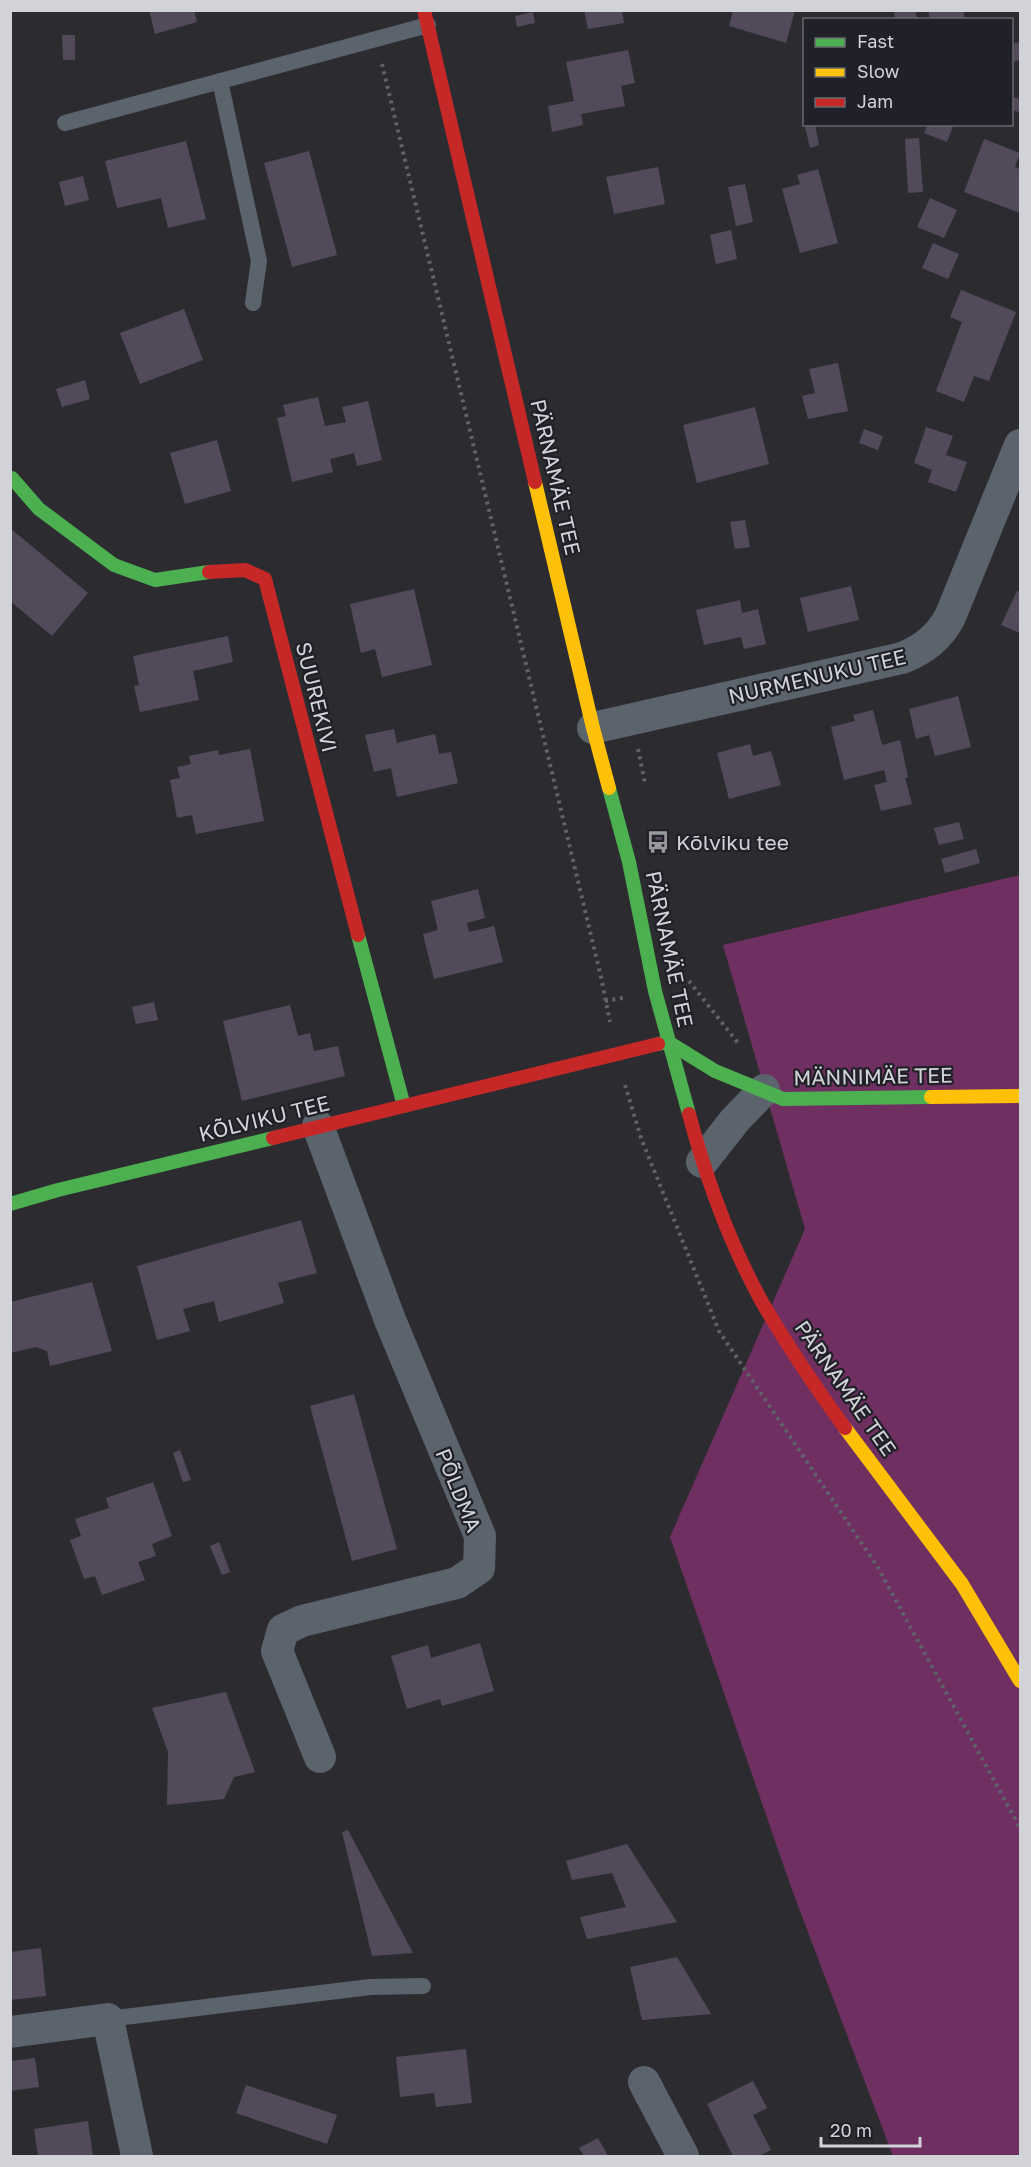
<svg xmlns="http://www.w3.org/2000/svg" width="1031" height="2167" font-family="'Golos Text',sans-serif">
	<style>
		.green { fill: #6f2f60 }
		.building { fill: #524a5b }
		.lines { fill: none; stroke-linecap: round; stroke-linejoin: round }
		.path { stroke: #5f636a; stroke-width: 4; stroke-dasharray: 3 4.5; stroke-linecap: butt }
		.lane { stroke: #5b636c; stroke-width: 16 }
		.street { stroke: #5b636c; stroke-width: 32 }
		.fast { stroke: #4caf50; stroke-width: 14 }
		.slow { stroke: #ffc107; stroke-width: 14 }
		.jam { stroke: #c62828; stroke-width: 14 }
		.labels { text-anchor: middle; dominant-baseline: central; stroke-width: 4.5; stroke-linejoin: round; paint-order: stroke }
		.street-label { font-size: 21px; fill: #d2d3d8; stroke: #202128 }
		.poi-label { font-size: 21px; fill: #d2d3d8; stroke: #202128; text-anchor: start }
	</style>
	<rect width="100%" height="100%" fill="#2c2c30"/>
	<!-- green -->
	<path class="green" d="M1020,875v1281h-127l-101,-266 -122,-353 135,-308 -82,-284z"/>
	<!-- building -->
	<g class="building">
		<path d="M149,10h45l3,12 -42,12z"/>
		<path d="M584,10h38l2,13 -36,6z"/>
		<path d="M733,10h62l-9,33 -57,-17z"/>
		<path d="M894,10h21l3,10h-23z"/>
		<path d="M928,10h35l2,8 -35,2z"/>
		<path d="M533,12l2,11 -18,4 -2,-11z"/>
		<path d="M62,35h13v25h-12z"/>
		<path d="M1020,42v18l-8,2v-18z"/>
		<path d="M628,50l7,33 -14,3 4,20 -44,8 2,11 -31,7 -4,-26 26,-5 -8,-39z"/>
		<path d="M1012,97l8,2 -1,13 -7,-2z"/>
		<path d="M928,124h26l-7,18 -23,-9z"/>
		<path d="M815,125l4,20 -9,3 -5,-21z"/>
		<path d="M919,138l4,54 -15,1 -3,-54z"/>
		<path d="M984,139l36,14 -5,14 5,2v44l-56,-21z"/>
		<path d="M186,141l20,78 -38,9 -7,-30 -44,10 -12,-47z"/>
		<path d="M309,151l28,104 -45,12 -28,-104z"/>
		<path d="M658,167l7,37 -51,10 -8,-37z"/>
		<path d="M818,169l20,74 -38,10 -18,-64 18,-5 -3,-9z"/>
		<path d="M83,176l6,24 -24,6 -6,-24z"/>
		<path d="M745,184l8,38 -17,4 -8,-39z"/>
		<path d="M930,198l27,12 -13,28 -27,-11z"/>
		<path d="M731,230l6,29 -21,5 -6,-29z"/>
		<path d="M933,243l26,11 -11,25 -26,-11z"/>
		<path d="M961,290l55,22 -27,69 -15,-5 -10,26 -28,-11 26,-69 -12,-5z"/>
		<path d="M184,309l19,51 -63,24 -20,-51z"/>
		<path d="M838,363l10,48 -40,8 -6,-23 13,-3 -6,-24z"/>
		<path d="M85,380l5,19 -28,8 -6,-18z"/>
		<path d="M318,397l7,29 21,-4 -4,-15 26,-6 14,59 -25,6 -3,-13 -24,6 3,13 -41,10 -15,-64 9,-2 -3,-11z"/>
		<path d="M755,407l14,57 -72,19 -14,-58z"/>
		<path d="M926,427l27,9 -7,19 21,7 -11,30 -28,-10 4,-12 -18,-7z"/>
		<path d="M864,429l19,7 -5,14 -19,-7z"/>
		<path d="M217,440l14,51 -46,13 -15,-51z"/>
		<path d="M745,520l5,27 -15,2 -5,-27z"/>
		<path d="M10,528l78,65 -36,43 -42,-35z"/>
		<path d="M851,586l8,34 -51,12 -8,-34z"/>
		<path d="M414,589l18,76 -50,12 -7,-28 -14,4 -11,-49z"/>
		<path d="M1017,591l3,1v41l-19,-8z"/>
		<path d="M740,600l2,13 16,-4 8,35 -22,5 -3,-12 -37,8 -8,-35z"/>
		<path d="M228,636l5,26 -40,9 6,29 -59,12 -6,-26 5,-1 -6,-29z"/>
		<path d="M958,696l13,51 -36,9 -6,-21 -13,4 -7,-30z"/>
		<path d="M873,710l9,35 18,-5 8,37 -3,1 7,26 -31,7 -7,-26 13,-3 -3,-12 -40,10 -13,-53 24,-6 -2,-6z"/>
		<path d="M394,729l3,14 38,-9 4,20 12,-2 7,31 -61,14 -6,-29 -17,4 -9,-37z"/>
		<path d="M750,744l3,12 18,-5 10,34 -52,14 -12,-46z"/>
		<path d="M250,749l14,72 -68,13 -4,-19 -15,3 -7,-38 10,-2 -3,-11 14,-3 -2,-8 29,-6 1,5z"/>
		<path d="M959,822l5,17 -25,6 -5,-17z"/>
		<path d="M662,831l5,18 -8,2 -5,-18z"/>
		<path d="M976,849l4,14 -35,10 -4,-14z"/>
		<path d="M478,889l7,29 -18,5 2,9 25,-6 9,36 -69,17 -11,-45 15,-4 -7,-29z"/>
		<path d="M154,1002l4,18 -22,4 -4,-17z"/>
		<path d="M290,1005l8,31 12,-3 4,18 24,-5 7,30 -103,25 -19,-80z"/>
		<path d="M301,1220l16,53 -39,10 6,20 -65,19 -5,-21 -31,8 7,22 -33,9 -20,-74z"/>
		<path d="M92,1282l20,69 -62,15 -3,-15 -11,-4 -26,6v-51z"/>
		<path d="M354,1394l43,155 -45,12 -42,-155z"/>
		<path d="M180,1450l11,30 -8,2 -10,-29z"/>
		<path d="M153,1482l19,54 -20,8 4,12 -18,6 7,18 -43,15 -7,-19 -11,3 -14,-39 11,-4 -6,-17 34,-11 -3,-10z"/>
		<path d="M219,1542l11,30 -8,3 -12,-29z"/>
		<path d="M480,1643l14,48 -52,15 -2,-7 -33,10 -16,-53 37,-11 3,13z"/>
		<path d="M226,1692l29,80 -21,5 -10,22 -57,6 1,-53 -16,-44z"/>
		<path d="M348,1830l65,123 -41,3 -30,-124z"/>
		<path d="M627,1844l50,78 -90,17 -7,-22 46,-10 -14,-34 -40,7 -6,-19z"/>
		<path d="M41,1948l5,48 -36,4v-48z"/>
		<path d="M677,1957l34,57 -69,6 -12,-53z"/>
		<path d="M466,2049l6,54 -36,4 -2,-14 -34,4 -4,-40z"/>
		<path d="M35,2058l4,29 -29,4v-30z"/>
		<path d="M753,2081l14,27 -14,7 18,35 -12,6h-26l-26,-52z"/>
		<path d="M246,2085l91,30 -10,29 -91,-31z"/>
		<path d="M88,2121l5,35h-55l-4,-27z"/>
		<path d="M598,2138l10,18h-24l-5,-8z"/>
	</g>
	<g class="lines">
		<!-- path -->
		<g class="path">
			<path d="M382,64l219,913 9,45"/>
			<path d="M638,749l7,34"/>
			<path d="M689,981l49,62"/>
			<path d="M605,1001l18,-3"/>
			<path d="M625,1085l16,53 78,193 158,235 143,262"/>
		</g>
		<!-- lane -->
		<g class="lane">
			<path d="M220,81l39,180 -6,42"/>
			<path d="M65,123l363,-98"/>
			<path d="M108,2019l262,-32 53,-1"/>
		</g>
		<!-- street -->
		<g class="street">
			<path d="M593,728l309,-70c21,-8 37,-20 48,-41l70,-172"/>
			<path d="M318,1126l72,194 90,216 -1,32 -22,15 -155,38 -19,9 -6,21 43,106"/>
			<path d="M702,1162l33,-42 29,-30"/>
			<path d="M10,2032l98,-13 29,137"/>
			<path d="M644,2082l39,74"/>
		</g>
		<!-- fast -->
		<g class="fast">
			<path d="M12,478l27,31 75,56 41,15 54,-8"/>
			<path d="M609,788l20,74 26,129 34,123"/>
			<path d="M358,935l46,171"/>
			<path d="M658,1044l10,-2 47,29 68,28 148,-2"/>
			<path d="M10,1204l48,-14 215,-52"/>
		</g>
		<!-- slow -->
		<g class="slow">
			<path d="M535,482l58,246 16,60"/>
			<path d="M931,1097l89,-1"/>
			<path d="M845,1428l117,156 58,97"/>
		</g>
		<!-- jam -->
		<g class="jam">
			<path d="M424,10l111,472"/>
			<path d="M209,572l36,-2 20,9 93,356"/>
			<path d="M689,1114c17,64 41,130 73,188 25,43 54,86 83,126"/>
			<path d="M273,1138l385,-94"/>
		</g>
	</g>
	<!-- icons -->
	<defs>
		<g id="bus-bare" transform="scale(1.8)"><path d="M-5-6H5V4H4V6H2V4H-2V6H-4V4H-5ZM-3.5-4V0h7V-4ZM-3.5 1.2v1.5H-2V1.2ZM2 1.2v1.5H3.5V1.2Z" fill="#98999d" stroke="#202128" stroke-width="2.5" paint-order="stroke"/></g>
	</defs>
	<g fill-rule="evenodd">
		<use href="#bus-bare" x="658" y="842"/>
	</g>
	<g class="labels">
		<!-- street labels -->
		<g class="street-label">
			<text transform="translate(556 477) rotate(77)">PÄRNAMÄE TEE</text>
			<text transform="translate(817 676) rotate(-13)">NURMENUKU TEE</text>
			<text transform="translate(317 697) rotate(76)">SUUREKIVI</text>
			<text transform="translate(670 949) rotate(78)">PÄRNAMÄE TEE</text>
			<text transform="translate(873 1076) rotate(-1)">MÄNNIMÄE TEE</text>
			<text transform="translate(264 1118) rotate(-14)">KÕLVIKU TEE</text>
			<text transform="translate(846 1388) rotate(55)">PÄRNAMÄE TEE</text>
			<text transform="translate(459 1490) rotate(68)">PÕLDMA</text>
		</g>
		<!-- poi labels -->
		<g class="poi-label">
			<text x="676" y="842">Kõlviku tee</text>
		</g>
	</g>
	<!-- border -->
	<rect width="1031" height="2167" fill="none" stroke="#d2d3d8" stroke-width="24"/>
	<!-- legend -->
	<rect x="803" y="18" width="210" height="108" fill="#202128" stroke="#67686e" stroke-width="1.5"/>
	<rect x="815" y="38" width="30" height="9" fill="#4caf50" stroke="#67686e" stroke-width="1.5"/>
	<text x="857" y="48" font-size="18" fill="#d2d3d8">Fast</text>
	<rect x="815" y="68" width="30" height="9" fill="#ffc107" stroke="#67686e" stroke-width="1.5"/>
	<text x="857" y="78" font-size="18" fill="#d2d3d8">Slow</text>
	<rect x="815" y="98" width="30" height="9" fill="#c62828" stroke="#67686e" stroke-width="1.5"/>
	<text x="857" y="108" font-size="18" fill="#d2d3d8">Jam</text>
	<!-- scale -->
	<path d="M821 2137v9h99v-9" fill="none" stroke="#d2d3d8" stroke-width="3"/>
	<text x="830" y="2137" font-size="18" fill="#d2d3d8" stroke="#202128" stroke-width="4.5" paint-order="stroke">20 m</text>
</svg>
